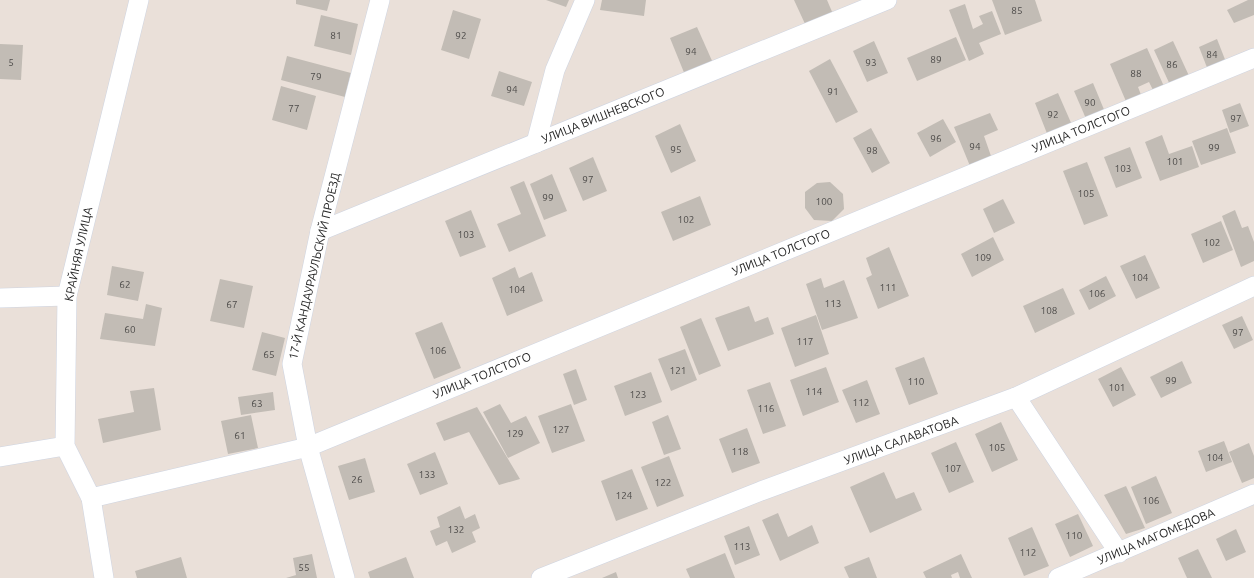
<svg xmlns="http://www.w3.org/2000/svg" width="1254" height="578" font-family="Ubuntu,sans-serif">
	<style>
		.building { fill: #c2bcb5 }
		.lines { fill: none; stroke-linecap: round; stroke-linejoin: round }
		.street-casing { stroke: #ced4e1; stroke-width: 20 }
		.street { stroke: #fff; stroke-width: 19 }
		.labels { text-anchor: middle; dominant-baseline: central; stroke-width: 3; stroke-linejoin: round; paint-order: stroke }
		.number-label { font-size: 10px; fill: #4e4c4a }
		.street-label { font-size: 12px; fill: #272727; stroke: #fff }
	</style>
	<rect width="100%" height="100%" fill="#eae0d9"/>
	<!-- building -->
	<g class="building">
		<path d="M296,0h34l-3,11 -31,-7z"/>
		<path d="M546,0h23l-3,7z"/>
		<path d="M602,0h44l-2,16 -44,-6z"/>
		<path d="M794,0h33l6,14 -27,12z"/>
		<path d="M992,0h43l7,21 -37,14z"/>
		<path d="M1248,0h6v15l-20,8 -7,-13z"/>
		<path d="M965,4l8,25 10,-5 -4,-8 13,-5 9,23 -22,9 5,11 -15,7 -20,-51z"/>
		<path d="M453,10l28,9 -12,40 -28,-9z"/>
		<path d="M321,15l37,9 -7,31 -37,-9z"/>
		<path d="M697,27l16,36 -28,12 -15,-37z"/>
		<path d="M956,37l10,23 -49,21 -10,-23z"/>
		<path d="M1217,39l9,23 -18,8 -9,-23z"/>
		<path d="M874,41l14,32 -21,9 -14,-31z"/>
		<path d="M1173,41l17,37 -19,9 -17,-37z"/>
		<path d="M0,44l23,1 -2,35 -21,-1z"/>
		<path d="M1147,48l19,43 -10,5 -7,-14 -11,5 5,13 -15,6 -18,-42z"/>
		<path d="M287,56l64,17 -6,24 -64,-17z"/>
		<path d="M830,59l28,53 -22,11 -27,-52z"/>
		<path d="M499,71l33,11 -8,24 -33,-10z"/>
		<path d="M1093,83l12,29 -18,9 -13,-30z"/>
		<path d="M281,86l35,10 -9,34 -35,-10z"/>
		<path d="M1058,93l14,32 -24,11 -13,-33z"/>
		<path d="M1240,103l9,23 -19,7 -8,-23z"/>
		<path d="M990,113l8,17 -14,6 7,20 -21,10 -16,-39z"/>
		<path d="M943,119l13,23 -26,15 -13,-24z"/>
		<path d="M680,124l16,37 -25,12 -16,-37z"/>
		<path d="M871,128l19,35 -18,10 -19,-35z"/>
		<path d="M1227,128l9,25 -35,12 -9,-24z"/>
		<path d="M1162,135l7,19 23,-8 7,21 -39,14 -15,-39z"/>
		<path d="M1130,147l12,31 -26,10 -12,-31z"/>
		<path d="M593,157l14,34 -24,10 -14,-33z"/>
		<path d="M1087,162l21,54 -24,9 -21,-54z"/>
		<path d="M552,174l15,37 -23,9 -14,-36z"/>
		<path d="M524,181l22,55 -37,16 -12,-28 24,-10 -11,-27z"/>
		<path d="M830,182l13,12 1,15 -12,12 -18,-1 -9,-12v-16l12,-9z"/>
		<path d="M700,196l11,29 -38,16 -12,-29z"/>
		<path d="M1003,199l12,24 -21,10 -11,-24z"/>
		<path d="M471,210l15,37 -26,10 -15,-36z"/>
		<path d="M1235,210l7,18 6,-2 6,16v19l-13,6 -19,-51z"/>
		<path d="M1221,221l12,29 -30,13 -12,-29z"/>
		<path d="M993,237l11,23 -32,17 -11,-23z"/>
		<path d="M889,247l20,49 -31,13 -12,-31 6,-3 -6,-17z"/>
		<path d="M1145,255l15,33 -24,11 -16,-33z"/>
		<path d="M112,266l32,6 -6,29 -31,-6z"/>
		<path d="M515,267l4,11 13,-6 11,29 -36,15 -15,-38z"/>
		<path d="M1106,276l10,20 -27,14 -10,-20z"/>
		<path d="M821,278l3,10 20,-8 14,38 -36,12 -16,-46z"/>
		<path d="M220,279l33,7 -9,42 -34,-7z"/>
		<path d="M1063,288l12,26 -40,19 -12,-27z"/>
		<path d="M146,304l16,4 -7,38 -55,-7 5,-26 38,6z"/>
		<path d="M749,306l6,16 13,-5 6,17 -46,17 -13,-33z"/>
		<path d="M816,315l13,39 -34,13 -14,-39z"/>
		<path d="M1242,316l11,24 -19,9 -12,-24z"/>
		<path d="M701,318l20,48 -22,9 -19,-48z"/>
		<path d="M442,322l19,46 -27,11 -19,-46z"/>
		<path d="M262,332l23,6 -9,38 -24,-6z"/>
		<path d="M685,349l12,31 -26,11 -13,-32z"/>
		<path d="M924,357l14,37 -29,11 -14,-37z"/>
		<path d="M1182,361l10,22 -31,15 -11,-21z"/>
		<path d="M826,367l13,35 -36,14 -13,-36z"/>
		<path d="M1121,367l15,28 -23,12 -15,-28z"/>
		<path d="M576,369l11,31 -13,5 -11,-31z"/>
		<path d="M651,372l11,30 -37,14 -11,-30z"/>
		<path d="M867,380l13,34 -24,9 -14,-33z"/>
		<path d="M770,382l16,44 -23,8 -16,-44z"/>
		<path d="M154,388l7,42 -58,13 -5,-24 36,-7 -4,-21z"/>
		<path d="M273,392l2,18 -34,5 -3,-18z"/>
		<path d="M500,404l11,19 15,-7 14,27 -32,15 -25,-46z"/>
		<path d="M571,404l14,37 -33,12 -14,-37z"/>
		<path d="M477,407l43,72 -21,6 -30,-53 -25,9 -8,-18z"/>
		<path d="M251,415l7,33 -30,6 -7,-33z"/>
		<path d="M668,415l13,34 -17,6 -12,-33z"/>
		<path d="M1001,422l17,38 -26,12 -17,-38z"/>
		<path d="M747,428l13,35 -28,10 -13,-34z"/>
		<path d="M1224,441l8,21 -26,10 -8,-21z"/>
		<path d="M956,442l18,40 -25,11 -18,-40z"/>
		<path d="M1249,443l5,13v22l-12,5 -13,-31z"/>
		<path d="M435,452l13,32 -28,11 -13,-31z"/>
		<path d="M669,456l15,40 -27,11 -16,-40z"/>
		<path d="M365,458l10,34 -26,8 -11,-34z"/>
		<path d="M632,469l16,40 -32,12 -15,-40z"/>
		<path d="M884,472l12,27 18,-7 8,18 -52,23 -20,-46z"/>
		<path d="M1156,476l16,37 -26,11 -15,-37z"/>
		<path d="M1126,486l19,42 -19,6 -22,-39z"/>
		<path d="M460,506l5,13 10,-5 5,14 -8,4 4,10 -24,11 -5,-12 -11,5 -6,-15 10,-4 -3,-10z"/>
		<path d="M778,513l10,24 24,-12 7,18 -39,18 -18,-41z"/>
		<path d="M1078,514l15,32 -23,11 -15,-33z"/>
		<path d="M749,526l11,29 -25,10 -11,-29z"/>
		<path d="M1032,527l17,39 -25,10 -16,-38z"/>
		<path d="M1236,529l10,23 -20,9 -10,-22z"/>
		<path d="M1198,549l14,29h-25l-9,-20z"/>
		<path d="M725,553l10,25h-45l-4,-9z"/>
		<path d="M312,554l5,24h-31l10,-3 -3,-17z"/>
		<path d="M961,554l11,24h-12l-2,-6 -7,3 1,3h-26l-3,-6z"/>
		<path d="M181,557l6,21h-50l-2,-7z"/>
		<path d="M406,557l8,21h-44l-2,-6z"/>
		<path d="M869,557l8,21h-28l-5,-11z"/>
		<path d="M616,572l2,6h-16z"/>
	</g>
	<g class="lines">
		<!-- street casing -->
		<g class="street-casing">
			<g id="street">
				<path d="M536,143l19,-73 30,-70"/>
				<path d="M320,231l567,-231"/>
				<path d="M0,298l67,-2"/>
				<path d="M1016,397l103,156"/>
				<path d="M0,457l65,-11"/>
				<path d="M91,498l217,-51 946,-389"/>
				<path d="M104,578l-13,-80 -26,-52 2,-150 72,-296"/>
				<path d="M345,578l-37,-131 -16,-83 28,-133 60,-231"/>
				<path d="M541,578l220,-87 255,-94 238,-111"/>
				<path d="M1058,578l196,-84"/>
			</g>
		</g>
		<!-- street -->
		<use href="#street" class="street"/>
	</g>
	<g class="labels">
		<!-- number labels -->
		<g class="number-label">
			<text x="1017" y="10">85</text>
			<text x="336" y="35">81</text>
			<text x="461" y="35">92</text>
			<text x="691" y="51">94</text>
			<text x="1212" y="54">84</text>
			<text x="936" y="59">89</text>
			<text x="11" y="62">5</text>
			<text x="871" y="62">93</text>
			<text x="1172" y="64">86</text>
			<text x="1136" y="73">88</text>
			<text x="316" y="76">79</text>
			<text x="512" y="89">94</text>
			<text x="833" y="91">91</text>
			<text x="1090" y="102">90</text>
			<text x="294" y="108">77</text>
			<text x="1053" y="114">92</text>
			<text x="1236" y="118">97</text>
			<text x="936" y="138">96</text>
			<text x="975" y="146">94</text>
			<text x="1214" y="147">99</text>
			<text x="676" y="149">95</text>
			<text x="872" y="150">98</text>
			<text x="1175" y="161">101</text>
			<text x="1123" y="168">103</text>
			<text x="588" y="179">97</text>
			<text x="1086" y="193">105</text>
			<text x="548" y="197">99</text>
			<text x="824" y="201">100</text>
			<text x="686" y="219">102</text>
			<text x="466" y="234">103</text>
			<text x="1212" y="242">102</text>
			<text x="983" y="257">109</text>
			<text x="1140" y="277">104</text>
			<text x="125" y="284">62</text>
			<text x="888" y="287">111</text>
			<text x="517" y="289">104</text>
			<text x="1097" y="293">106</text>
			<text x="833" y="303">113</text>
			<text x="232" y="304">67</text>
			<text x="1049" y="310">108</text>
			<text x="130" y="329">60</text>
			<text x="1238" y="332">97</text>
			<text x="805" y="341">117</text>
			<text x="438" y="350">106</text>
			<text x="269" y="354">65</text>
			<text x="678" y="370">121</text>
			<text x="1171" y="380">99</text>
			<text x="916" y="381">110</text>
			<text x="1117" y="387">101</text>
			<text x="814" y="391">114</text>
			<text x="638" y="394">123</text>
			<text x="861" y="402">112</text>
			<text x="257" y="403">63</text>
			<text x="766" y="408">116</text>
			<text x="561" y="429">127</text>
			<text x="515" y="433">129</text>
			<text x="240" y="435">61</text>
			<text x="997" y="447">105</text>
			<text x="740" y="451">118</text>
			<text x="1215" y="457">104</text>
			<text x="953" y="468">107</text>
			<text x="427" y="474">133</text>
			<text x="357" y="479">26</text>
			<text x="663" y="482">122</text>
			<text x="624" y="495">124</text>
			<text x="1151" y="500">106</text>
			<text x="456" y="529">132</text>
			<text x="1074" y="535">110</text>
			<text x="742" y="546">113</text>
			<text x="1028" y="552">112</text>
			<text x="304" y="567">55</text>
		</g>
		<!-- street labels -->
		<g class="street-label">
			<text transform="translate(603 115) rotate(-22)">УЛИЦА ВИШНЕВСКОГО</text>
			<text transform="translate(1081 129) rotate(-22)">УЛИЦА ТОЛСТОГО</text>
			<text transform="translate(781 252) rotate(-22)">УЛИЦА ТОЛСТОГО</text>
			<text transform="translate(78 254) rotate(-78)">КРАЙНЯЯ УЛИЦА</text>
			<text transform="translate(314 266) rotate(-77)">17-Й КАНДАУРАУЛЬСКИЙ ПРОЕЗД</text>
			<text transform="translate(482 375) rotate(-22)">УЛИЦА ТОЛСТОГО</text>
			<text transform="translate(901 440) rotate(-20)">УЛИЦА САЛАВАТОВА</text>
			<text transform="translate(1156 536) rotate(-23)">УЛИЦА МАГОМЕДОВА</text>
		</g>
	</g>
</svg>
